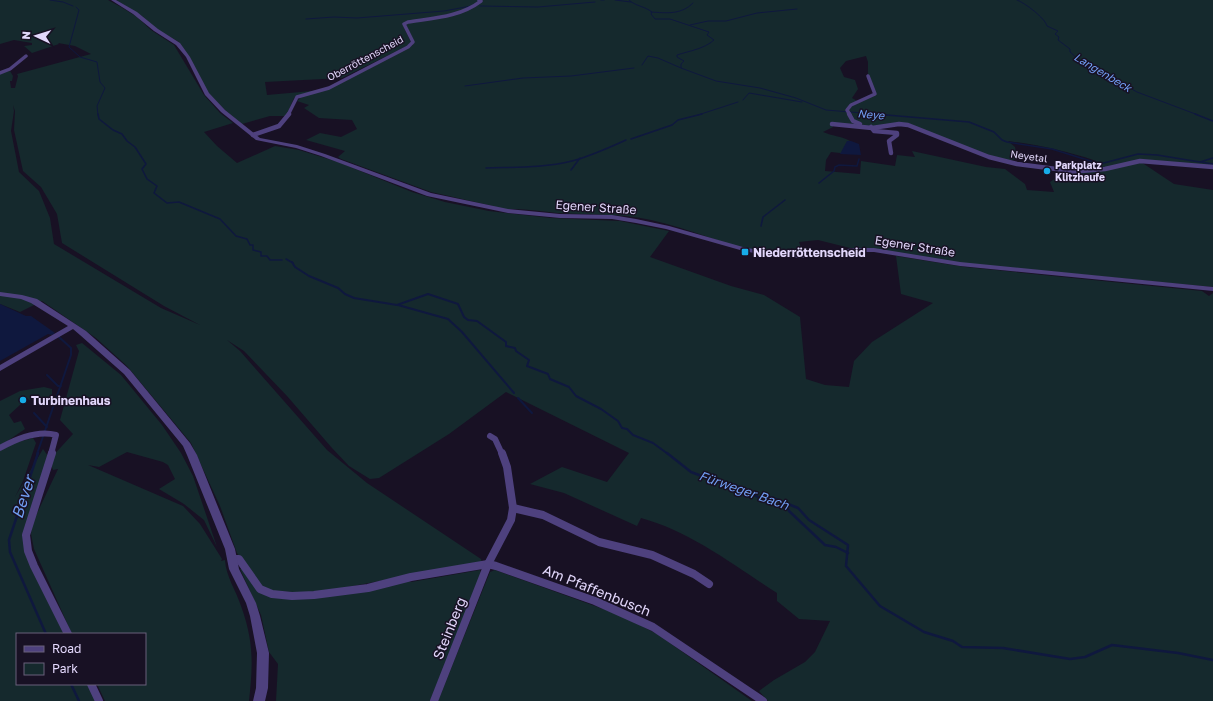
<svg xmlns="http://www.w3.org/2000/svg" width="1213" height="701" font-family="'Golos Text',sans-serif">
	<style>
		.green { fill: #15292d; fill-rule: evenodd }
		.water { fill: #0f183e }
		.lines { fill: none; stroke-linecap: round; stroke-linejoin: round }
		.stream-far3 { stroke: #0f183e; stroke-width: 1 }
		.stream-far2 { stroke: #0f183e; stroke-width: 1.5 }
		.stream-far1 { stroke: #0f183e; stroke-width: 2 }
		.stream { stroke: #0f183e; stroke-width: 2.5 }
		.minor-far3 { stroke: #4e417e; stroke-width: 3.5 }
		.minor-far2 { stroke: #4e417e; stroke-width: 4.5 }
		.minor-far1 { stroke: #4e417e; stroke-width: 6 }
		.minor { stroke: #4e417e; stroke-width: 8 }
		.tertiary { fill: #4e417e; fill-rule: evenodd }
		.poi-dot { fill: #17ace8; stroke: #181124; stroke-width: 1.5 }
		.labels { text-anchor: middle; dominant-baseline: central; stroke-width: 3; stroke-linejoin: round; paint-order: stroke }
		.far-street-label { font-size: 10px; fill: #e2d7fb; stroke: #181124 }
		.far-poi-label { font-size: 10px; font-weight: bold; fill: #e2d7fb; stroke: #181124; text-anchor: start }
		.far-water-label { font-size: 11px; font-style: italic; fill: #709df1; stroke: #181124 }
		.street-label { font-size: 12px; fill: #e2d7fb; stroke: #181124 }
		.poi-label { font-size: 12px; font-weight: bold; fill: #e2d7fb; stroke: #181124; text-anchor: start }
		.water-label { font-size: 13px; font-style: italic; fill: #709df1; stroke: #181124 }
		.near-street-label { font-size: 14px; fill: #e2d7fb; stroke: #181124 }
		.near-water-label { font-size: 16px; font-style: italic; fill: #709df1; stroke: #181124 }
	</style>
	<rect width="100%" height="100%" fill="#181124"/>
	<!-- green -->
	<g class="green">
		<path d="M0,0h108l13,7 16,10 14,13 23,15 30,50 16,18 13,10 -29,9 13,14 20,17 38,-17 24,4 39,12 74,30 33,10 44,9 26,3 36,4 69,3 49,10 -19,26 81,29 33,9 36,22 6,62 19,6 24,2 5,-26 18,-19 61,-39 -32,-9 -5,-38 69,11 237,24 7,5 4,-3v408h-445l-9,-10 15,-11 31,-18 10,-10 15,-31 -31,-2 -22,-18v-8c-42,-27 -87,-62 -136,-75l-4,8 -73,-33 -34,-9 32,-17 45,15 22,-29 -123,-61 -57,42 -70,44 -9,1 -21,-13 -17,-18 -45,-52 -43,-45 -17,-11 13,11 87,99 40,33 114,76 1,3 -167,31 -44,-2 -9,-4 -25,-34 -17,-47 -29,-63 -64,-77 -31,-28 -54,-37 -22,11 -20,-8v-231l10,-2 3,5 -1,5h-2l1,7h4l3,-12 -1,-2 74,-20 -16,-8 -17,-3 1,1 -27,9 -8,-7 8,-1v-2l-18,-3 -14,4zM13,105l2,6 -1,19 9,41 18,16 16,27 5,29 102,63 36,19 -39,-17 -107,-64 -4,-26 -11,-27 -20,-19 -8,-41 3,-20z"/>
		<path d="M116,0h1097v167l-72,-5 33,22 39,6v97l-253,-24 -94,-15h-16l-32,-8 -19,2 5,14c-11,0 -23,1 -33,-1 -41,-8 -80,-26 -120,-35 -31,-7 -63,-5 -94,-7 -19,-2 -39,-6 -58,-3l-6,-4 -62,-14 -90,-33 -3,-2 7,-6 -39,-11 14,-7 21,4 16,-8 -5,-9 -33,-2 -15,-10 5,-3 -12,-4 8,-7 20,-4 88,-45 -7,-21 3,-2 44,-9 -46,9 -4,2 2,6 6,12 -4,4 -65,32 -77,4 2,13 56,-5 -20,4 -9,4 -8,18h-16l-28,8 -17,-14 -17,-17 -29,-51 -21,-12 -16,-14zM866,56l2,6v14l7,18 -16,8 -7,-4 6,-9 -3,-9 -11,-3 -4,-9 6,-7zM832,124l40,4 36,-3 94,36 15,-2 -2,-12 -7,-6c30,4 59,10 88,20v8l-37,7 -9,6 4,10 -27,-2 -2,-6 -20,-15 -19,-2 -74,-16 3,6 -18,-2 -2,11 -34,-5 -1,13 -35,-3 1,-11 5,-8 18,2 1,-13c-9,-5 -18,-5 -27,-9l10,-5z"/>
		<path d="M82,343l39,32 41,50 19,28 12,23 24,71 -13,-27 -20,-16 -25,-15 16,-10 -7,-14 -5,-3 -36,-10 -28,15 -11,-2 95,41 17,18 22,35 -1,2 4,-1c1,17 11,30 16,46 13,36 12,58 8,95h-144l-8,-17h48v-50h-73l-38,-85 -3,-15 1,-10 26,-55 -5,1 -3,-9 -22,64v26l40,83h-51v50h74l8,17h-99v-251l7,-5 26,-7 3,5 -13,38 -8,16 28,-48 7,10 23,-25 -13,-14 19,-69 -3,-6z"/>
		<path d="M44,387l8,2v7l-13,6 -6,-3 -4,1 -3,-3 -8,3 3,4 -12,11 5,8 7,-2 4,8 -25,17v-45l20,-10z"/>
		<path d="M240,569h2l15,21 25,9 126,-18 3,1 69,-12 1,4 -51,127h-154l2,-37 -9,-12 -8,-37z"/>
		<path d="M495,570l125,45 37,19 95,67h-314l52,-129z"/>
	</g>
	<!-- water -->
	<g class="water">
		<path d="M847,141h4l8,3 2,11 -21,-1z"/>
		<path d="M0,304l26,12h5l24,17 -3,2 -4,-1 -48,27z"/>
	</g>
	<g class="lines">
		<!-- stream-far3 -->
		<g class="stream-far3">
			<path d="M50,0l13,2 10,4"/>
			<path d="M601,0h3"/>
			<path d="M615,0l16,2"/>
			<path d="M629,0c6,6 15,6 23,12l-1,2 4,5h15l39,13 -2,3 7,5c-10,9 -25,11 -37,15v2l7,4 -3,3v4l35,13 44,7 36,10 30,12 61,5"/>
			<path d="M1017,0c8,3 28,18 30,26l11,5 -3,3 4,3 -1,3 12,9v3l8,7 59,33 61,23"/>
			<path d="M480,6l58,1 57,-5"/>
			<path d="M76,7l3,3 -10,37 11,10 17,5 3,20 5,6 -8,18 1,9"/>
			<path d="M651,12c16,1 30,3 42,-9"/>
			<path d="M306,19l28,-2 23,1 87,-7 27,-5"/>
			<path d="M690,25l18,-4h18l31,-8 40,-4"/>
			<path d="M642,65l6,-9 10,2 23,10"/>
			<path d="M465,86l58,-8 48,-2 63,-8"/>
			<path d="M743,100l6,-7 53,9"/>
			<path d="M698,115l40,-13"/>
		</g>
		<!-- stream-far2 -->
		<g class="stream-far2">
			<path d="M98,114l1,5 14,11 9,4 5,7 8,6 11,17 -4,5 5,10 10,7 -3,7 13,10 12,-1 41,17 16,17 11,3 3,6h3v5l8,2v4h6l3,4h12"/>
			<path d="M875,114l94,8 25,10 8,8 5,2 45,7 48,15 38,-10 19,1 43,7 13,-4"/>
			<path d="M1195,114l18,7"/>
			<path d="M631,139l41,-14 6,-5 24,-6"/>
			<path d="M1201,162l12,2"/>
			<path d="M486,168c28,-1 58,0 86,-7 19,-5 36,-13 54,-21"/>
			<path d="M571,170l9,-12"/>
			<path d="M819,183l15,-12 1,-4 4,-2 18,1 2,-7"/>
			<path d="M761,226l2,-9 22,-17"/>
			<path d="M286,259l7,4"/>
		</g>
		<!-- stream-far1 -->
		<g class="stream-far1">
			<path d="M292,262l3,5 14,9 29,12 7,6 9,4 43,7 31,-11 30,10 6,13 4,3 9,1 29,21v4l9,2 1,3 13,9 -2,6 21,8 2,5 19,8 7,9 25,13 17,12 4,7 5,1 6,6 20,8 15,11"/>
			<path d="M398,305l50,14 14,13 52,61"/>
			<path d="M47,375l11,11h3"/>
			<path d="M518,398l14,15"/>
			<path d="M34,413l13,14"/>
			<path d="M37,454l34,-99v-7l-12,-11"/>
		</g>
		<!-- stream -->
		<g class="stream">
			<path d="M38,453l-29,87 1,12 36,82"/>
			<path d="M667,453l24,19 37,14h9l21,11 15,1 25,10 11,12 39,25 -2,21 34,40 44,26 29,9 9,6 41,1 67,11 15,-2 27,-12 66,8 35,7"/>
			<path d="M786,504l3,7 36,34 11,2 12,6"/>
			<path d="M71,684l8,17"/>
		</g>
		<!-- minor-far3 -->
		<g class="minor-far3">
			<path d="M0,73l10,-4 16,-13"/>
			<path d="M288,115l9,-18 32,-9 79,-41 5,-5 -9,-18 4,-2c26,-4 52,-5 73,-21l-2,-1"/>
			<path d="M850,115l-3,-5 4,-5 24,-11 -7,-18"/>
		</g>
		<!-- minor-far2 -->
		<g class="minor-far2">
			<path d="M849,114l4,7 7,3"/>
			<path d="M832,124l40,4 27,-4 9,1 81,32 28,7 47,6 5,2 36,-3 35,-8 73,6"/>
			<path d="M871,127l3,4 23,2v2l-8,6 2,12"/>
			<path d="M253,135l26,-9 10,-12"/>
		</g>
		<!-- minor-far1 -->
		<g class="minor-far1">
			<path d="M490,436l5,3 7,15"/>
			<path d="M0,448c16,-9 38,-18 56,-13l-5,19"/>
		</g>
		<!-- minor -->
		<g class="minor">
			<path d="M52,453l-26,82 2,16 6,15 34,68"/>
			<path d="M513,508l30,7 56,27 53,13 42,19 15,10"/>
			<path d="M232,559h7l21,30 12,5 20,2 22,-1 54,-7 43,-11 77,-13 8,2 99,35 58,26 110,74"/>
			<path d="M91,684l8,17"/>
			<path d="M434,701l54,-137 23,-44 2,-12 -6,-41 -5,-14"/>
		</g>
		<!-- tertiary -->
		<g class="tertiary">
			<path d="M111,0h5l21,12 21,17 22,14 10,14 19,36 16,17 35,28 37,7 28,9 106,39 77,16 52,5 52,1 24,4 33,7 74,21 29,6 32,1 52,-6h18l86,14 253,25v4l-253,-25 -86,-14h-18l-52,6 -32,-1 -32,-7 -74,-21 -30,-6 -24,-4 -52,-1 -52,-5 -81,-17 -106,-40 -25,-8 -40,-8 -35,-28 -16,-17 -19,-38 -10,-12 -22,-14 -21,-17z"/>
			<path d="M0,292l22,3 15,4 49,32 44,39 60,73 7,12 38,94 4,20 17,34 4,13 9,37 -1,35 -3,13h-12l3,-13 1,-35 -7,-37 -4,-13 -17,-34 -4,-20 -38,-94 -4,-9 -59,-72 -44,-39 -7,-6 -73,42v-6l68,-39 -37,-23 -10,-4 -21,-3z"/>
		</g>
	</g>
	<!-- markers -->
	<g class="poi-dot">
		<circle cx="1047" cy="171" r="4"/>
		<rect x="741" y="248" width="8" height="8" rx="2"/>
		<circle cx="23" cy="400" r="4"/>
	</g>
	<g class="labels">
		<!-- far-street labels -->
		<g class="far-street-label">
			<text transform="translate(365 58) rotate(-28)">Oberröttenscheid</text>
			<text transform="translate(1029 156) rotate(8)">Neyetal</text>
		</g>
		<!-- far-poi labels -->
		<g class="far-poi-label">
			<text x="1055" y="165">Parkplatz<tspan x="1055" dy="12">Klitzhaufe</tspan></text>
		</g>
		<!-- far-water labels -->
		<g class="far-water-label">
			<text transform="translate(1103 72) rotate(31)">Langenbeck</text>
			<text transform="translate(871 114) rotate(5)">Neye</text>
		</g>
		<!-- street labels -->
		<g class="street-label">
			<text transform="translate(596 207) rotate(4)">Egener Straße</text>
			<text transform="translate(915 246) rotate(9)">Egener Straße</text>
		</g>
		<!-- poi labels -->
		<g class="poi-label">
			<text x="753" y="252">Niederröttenscheid</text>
			<text x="31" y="400">Turbinenhaus</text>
		</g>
		<!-- water labels -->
		<g class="water-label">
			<text transform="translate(744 490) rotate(19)">Fürweger Bach</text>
		</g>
		<!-- near-street labels -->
		<g class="near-street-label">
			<text transform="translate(597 590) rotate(22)">Am Pfaffenbusch</text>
			<text transform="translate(449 628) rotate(-68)">Steinberg</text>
		</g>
		<!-- near-water labels -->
		<g class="near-water-label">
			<text transform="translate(23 497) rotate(-72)">Bever</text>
		</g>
	</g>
	<!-- legend -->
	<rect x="16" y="633" width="130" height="52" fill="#181124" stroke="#69607a"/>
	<rect x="24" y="646" width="20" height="6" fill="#4e417e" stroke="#69607a"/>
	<text x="52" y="653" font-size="12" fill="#e2d7fb">Road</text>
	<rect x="24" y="663" width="20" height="12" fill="#15292d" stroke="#69607a"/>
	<text x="52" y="673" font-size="12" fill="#e2d7fb">Park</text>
	<!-- north arrow -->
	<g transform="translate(36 36) rotate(274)" stroke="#181124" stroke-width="3" paint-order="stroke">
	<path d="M0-3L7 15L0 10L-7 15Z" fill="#e2d7fb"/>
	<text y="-6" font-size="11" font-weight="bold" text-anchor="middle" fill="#e2d7fb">N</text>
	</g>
</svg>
